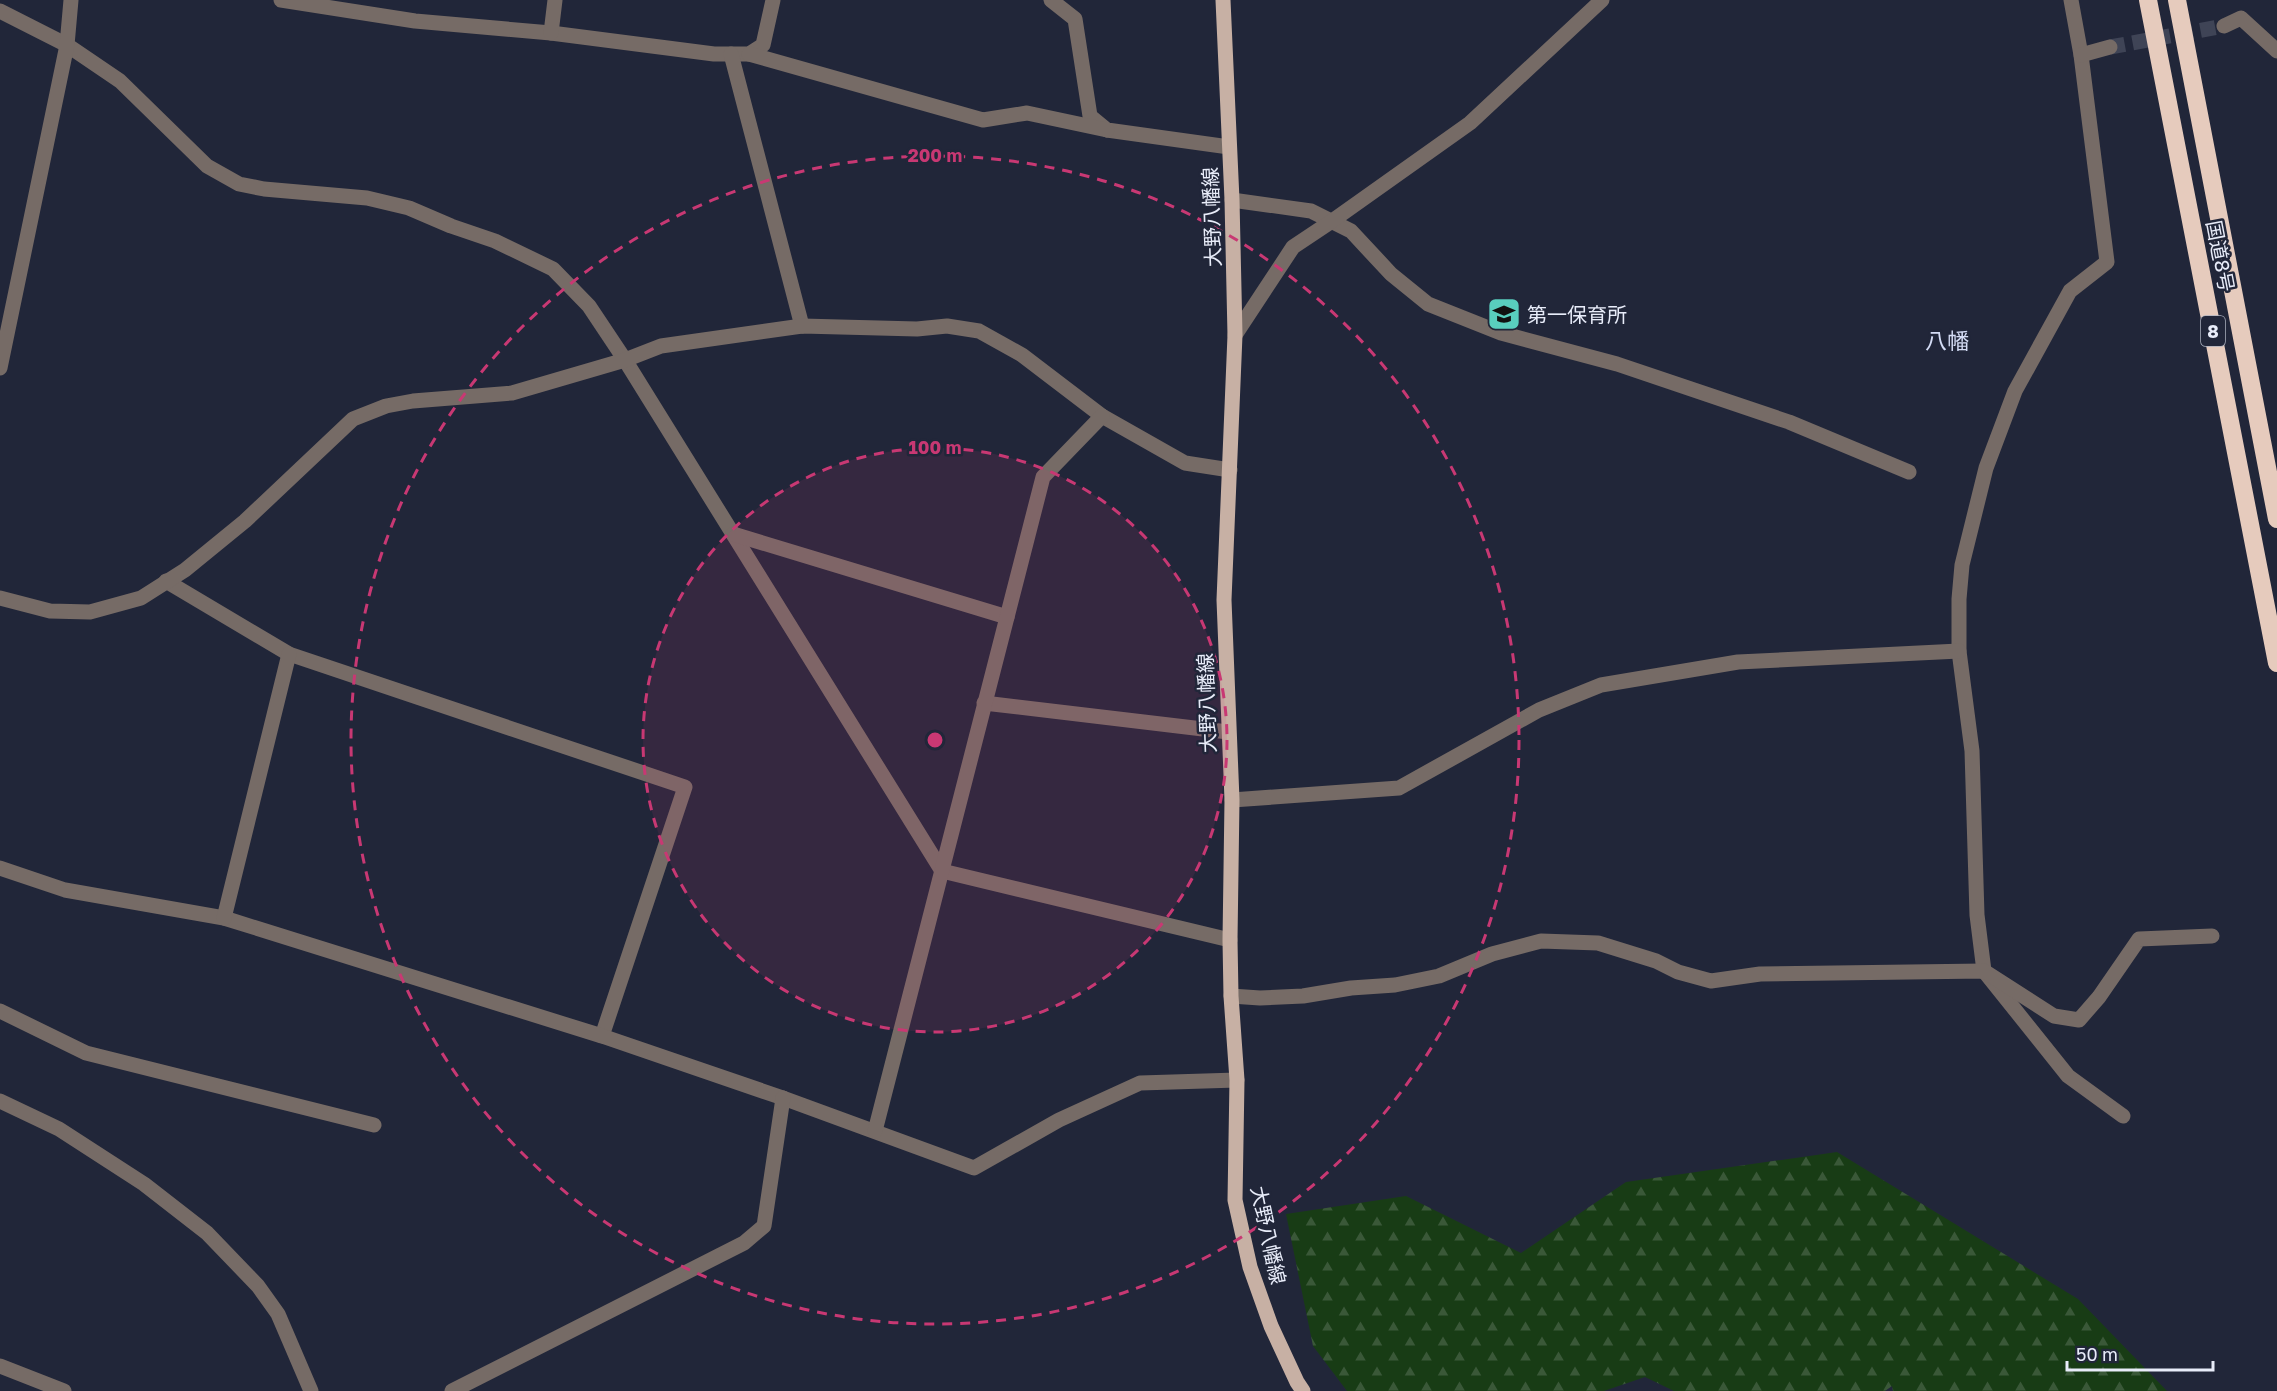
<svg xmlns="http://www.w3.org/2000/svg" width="2277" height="1391" font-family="'Golos Text','Noto Sans JP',sans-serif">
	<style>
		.forest { fill: url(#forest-firs) }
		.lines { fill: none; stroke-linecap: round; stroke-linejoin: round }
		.minor-tunnel { stroke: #3f4456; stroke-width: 15; stroke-dasharray: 15 8; stroke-linecap: butt }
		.minor { stroke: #766b66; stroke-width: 15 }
		.major { stroke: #c7b0a4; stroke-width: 15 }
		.highway { stroke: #e6cbbd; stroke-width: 18 }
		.ring { fill: none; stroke: #c83873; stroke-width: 3; stroke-dasharray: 10 8 }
		.labels { text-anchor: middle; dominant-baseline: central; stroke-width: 5; stroke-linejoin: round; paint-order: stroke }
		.shield { fill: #212639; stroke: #acb1bf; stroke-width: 1.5 }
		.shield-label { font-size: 18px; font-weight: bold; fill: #e8ecf9 }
		.street-label { font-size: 20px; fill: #e8ecf9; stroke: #212639 }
		.poi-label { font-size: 20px; fill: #e8ecf9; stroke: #212639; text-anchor: start }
		.quarter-label { font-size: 22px; fill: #d4dcf5; stroke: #212639 }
		.centre { fill: #c83873; stroke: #212639; stroke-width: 3 }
		.ring-label { font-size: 18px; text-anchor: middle; font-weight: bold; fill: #c83873; stroke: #212639; stroke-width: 5; stroke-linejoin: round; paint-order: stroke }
	</style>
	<defs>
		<pattern id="forest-firs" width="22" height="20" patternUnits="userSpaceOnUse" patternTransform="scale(1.5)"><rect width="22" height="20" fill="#183c15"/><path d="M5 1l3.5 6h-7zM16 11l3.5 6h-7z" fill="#3a5838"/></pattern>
	</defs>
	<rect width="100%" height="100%" fill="#212639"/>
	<!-- forest -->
	<path class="forest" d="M1837,1152l241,147 89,92h-274l-1,-5 -7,5h-211l-29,-14 -41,14h-257l-34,-45 -27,-132 120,-18 115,57 105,-71z"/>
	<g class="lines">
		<!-- minor-tunnel -->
		<path class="minor-tunnel" d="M2110,47l114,-21"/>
		<!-- minor -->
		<g class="minor">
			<path d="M281,0l134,21 136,12 163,21h35l14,-9 10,-45"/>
			<path d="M1051,0l24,19 15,97 17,14 122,17"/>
			<path d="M2071,0l10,55 26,207 -37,29 -55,100 -29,77 -24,97 -3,34v52l13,100 5,164 7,56 84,105 55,40"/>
			<path d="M0,11l67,34 53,36 87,85 32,18 25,5 103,9 42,10 42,18 44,15 58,28 36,37 36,54 317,511 288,69"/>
			<path d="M2224,26l17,-8 36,33"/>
			<path d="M551,33l4,-33"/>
			<path d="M731,54l71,272"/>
			<path d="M749,54l234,66 44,-7 80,17"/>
			<path d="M2081,55l29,-8"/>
			<path d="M1232,200l79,11 40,20 40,43 37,30 73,29 116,31 172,58 120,50"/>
			<path d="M1235,335l58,-88 39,-26 138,-98 132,-123"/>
			<path d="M0,368l67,-323 4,-45"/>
			<path d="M733,534l274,83"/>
			<path d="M166,581l123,73 396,133 -83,249"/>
			<path d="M0,598l50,13 40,1 51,-14 44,-28 60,-49 108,-102 33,-13 27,-5 99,-8 113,-33 36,-14 141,-20 115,3 30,-3 32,5 43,24 80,61 83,47 45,7"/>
			<path d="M984,703l244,29"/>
			<path d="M1232,800l167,-12 140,-78 62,-25 137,-23 221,-11"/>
			<path d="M0,868l65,22 159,28 378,118 181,62 191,70 85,-48 81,-37 97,-3"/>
			<path d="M224,918l65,-264"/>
			<path d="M1231,996l29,2 43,-2 48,-8 44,-3 44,-9 53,-22 49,-13 57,2 58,18 22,11 33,9 49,-7 224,-3 70,45 25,4 20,-23 40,-58 73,-3"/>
			<path d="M0,1011l86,42 288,72"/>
			<path d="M0,1101l59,28 85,55 63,49 51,53 20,28 33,77"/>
			<path d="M875,1131l168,-654 59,-61"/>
			<path d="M0,1366l64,25"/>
			<path d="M452,1391l292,-148 20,-17 19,-128"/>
		</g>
		<!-- major -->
		<path class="major" d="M1223,0l9,200 3,135 -11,265 8,200 -2,140 1,56 6,84 -2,120 15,67 21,59 26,56 6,9"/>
		<!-- highway -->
		<g class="highway">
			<path d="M2148,0l129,663"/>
			<path d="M2177,0l100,519"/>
		</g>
	</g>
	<!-- distance rings -->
	<circle cx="935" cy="740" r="292" fill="#c83873" fill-opacity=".12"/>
	<g class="ring">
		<circle cx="935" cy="740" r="292"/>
		<circle cx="935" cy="740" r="584"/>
	</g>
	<!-- icons -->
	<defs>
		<g id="school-square" transform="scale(1.725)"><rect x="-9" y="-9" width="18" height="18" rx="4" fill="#59cebe" stroke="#212639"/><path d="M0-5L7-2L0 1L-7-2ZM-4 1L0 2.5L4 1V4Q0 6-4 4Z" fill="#111"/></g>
	</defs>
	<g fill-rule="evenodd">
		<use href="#school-square" x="1504" y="314"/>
	</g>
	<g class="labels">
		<!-- shield labels -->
		<rect class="shield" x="2201" y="316" width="24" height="30" rx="4.5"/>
		<g class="shield-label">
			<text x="2213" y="331">8</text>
		</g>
		<!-- street labels -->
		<g class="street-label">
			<text transform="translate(1211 217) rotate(-92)">大野八幡線</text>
			<text transform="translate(2221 256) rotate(79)">国道8号</text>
			<text transform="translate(1206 703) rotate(-92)">大野八幡線</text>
			<text transform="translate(1269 1235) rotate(78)">大野八幡線</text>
		</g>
		<!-- poi labels -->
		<g class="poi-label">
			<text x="1527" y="314">第一保育所</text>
		</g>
		<!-- quarter labels -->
		<g class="quarter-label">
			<text x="1947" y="340">八幡</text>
		</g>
	</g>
	<circle cx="935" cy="740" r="9" class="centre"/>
	<g class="ring-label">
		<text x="935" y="162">200 m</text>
		<text x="935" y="454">100 m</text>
	</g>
	<!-- scale -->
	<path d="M2067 1361v9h146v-9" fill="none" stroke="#e8ecf9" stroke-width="3"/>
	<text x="2076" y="1361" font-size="18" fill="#e8ecf9" stroke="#212639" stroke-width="4.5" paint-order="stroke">50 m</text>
</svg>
